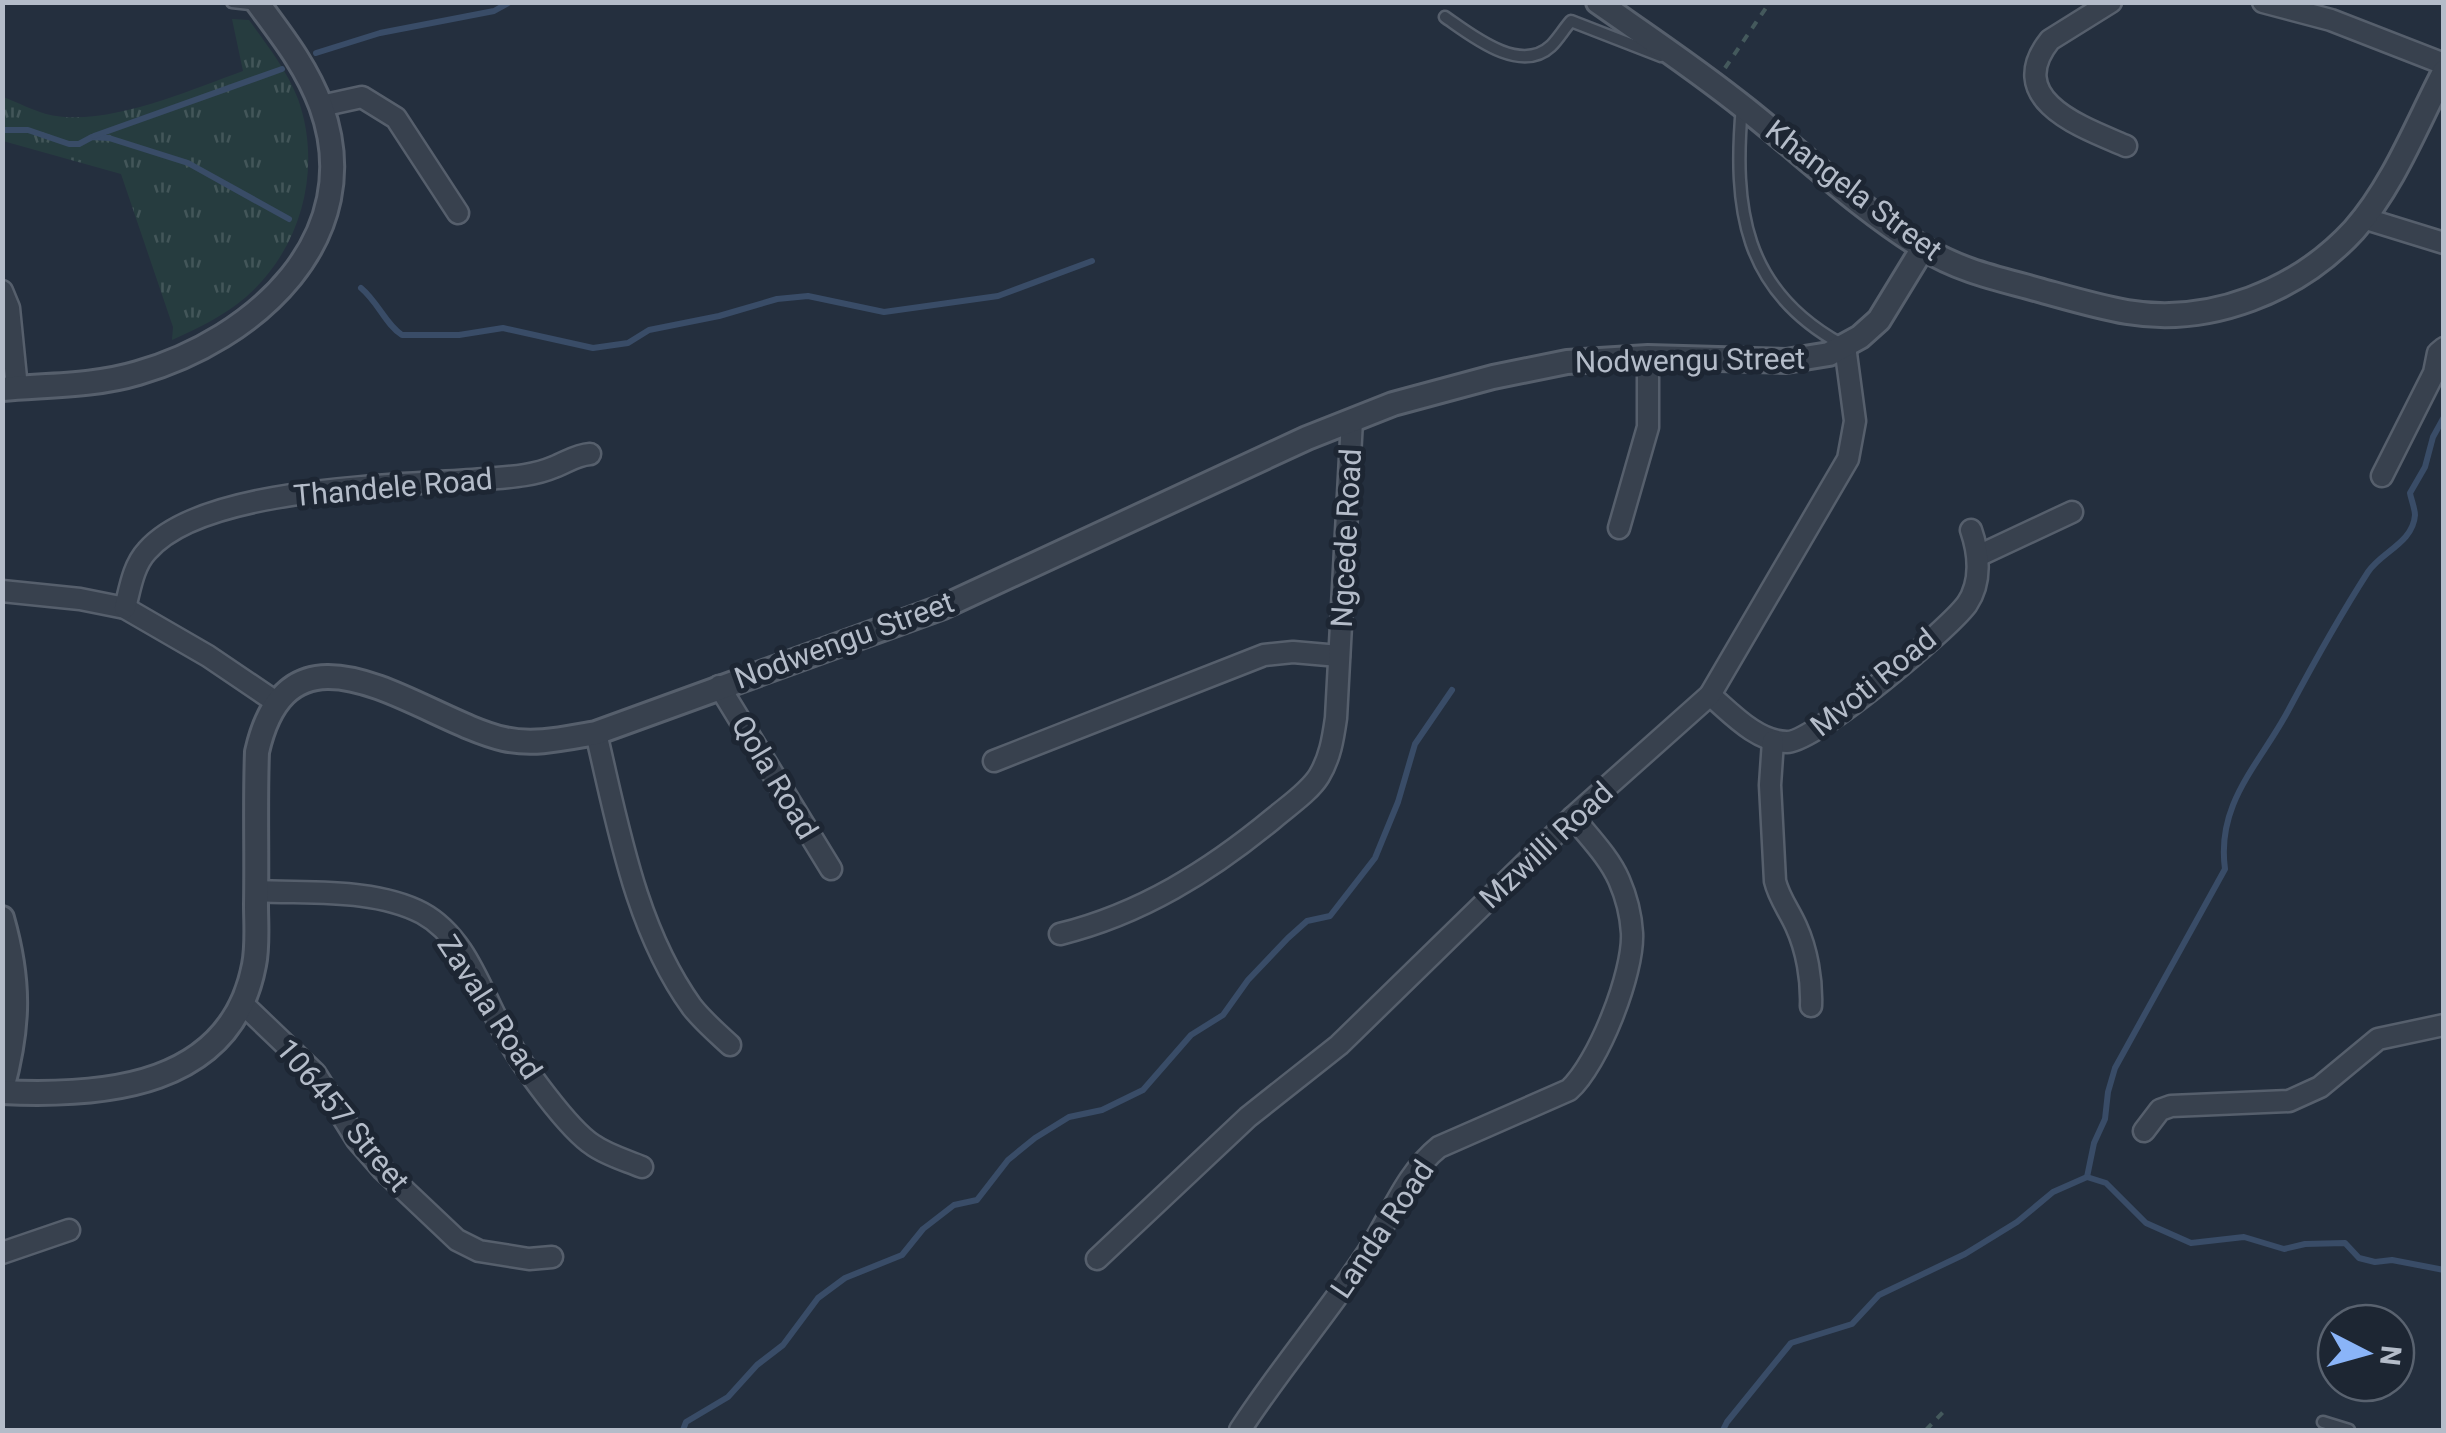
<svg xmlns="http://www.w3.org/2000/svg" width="2446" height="1433" font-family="Roboto,sans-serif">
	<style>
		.grass { fill: url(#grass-tufts) }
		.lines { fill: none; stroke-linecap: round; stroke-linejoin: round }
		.stream { stroke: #394c67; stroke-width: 6 }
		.service-casing { stroke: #565f6c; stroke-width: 15 }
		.minor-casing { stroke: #565f6c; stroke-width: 25 }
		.tertiary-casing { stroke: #565f6c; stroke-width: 28 }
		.path { stroke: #44595c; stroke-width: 4; stroke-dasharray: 8 8; stroke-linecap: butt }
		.service { stroke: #38414e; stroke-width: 10 }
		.minor { stroke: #38414e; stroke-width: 20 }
		.tertiary { stroke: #38414e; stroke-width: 22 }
		.labels { text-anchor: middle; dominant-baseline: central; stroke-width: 10; stroke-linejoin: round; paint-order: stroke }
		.street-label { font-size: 30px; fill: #b4bcc9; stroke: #1d2633 }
	</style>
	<defs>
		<pattern id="grass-tufts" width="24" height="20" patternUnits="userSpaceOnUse" patternTransform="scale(2.5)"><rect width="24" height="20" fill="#263c3f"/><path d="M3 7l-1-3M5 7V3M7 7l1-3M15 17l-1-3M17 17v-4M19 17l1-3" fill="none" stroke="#435659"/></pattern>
	</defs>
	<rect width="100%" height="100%" fill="#242f3e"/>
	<!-- grass -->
	<path class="grass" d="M232,19l17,1c18,25 38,50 49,79 25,70 3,150 -52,198 -22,19 -48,31 -74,43l1,-13 -52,-153 -118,-33v-44c14,5 29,13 43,17 57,15 144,-24 197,-43z"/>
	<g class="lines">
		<!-- stream -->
		<g class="stream">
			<path d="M316,53l64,-20 114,-22 16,-9"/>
			<path d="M2,130h26l41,14h10l13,-7 17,1 79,25 101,56"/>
			<path d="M94,136l188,-67"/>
			<path d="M361,288c17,14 25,37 41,47h57l44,-7 90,20 35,-5 21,-13 70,-14 58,-17 31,-3 76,16 114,-16 94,-35"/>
			<path d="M2087,1177l7,-34 11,-24 3,-27 7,-24 110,-199c-9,-66 34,-104 63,-158 25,-47 51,-94 80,-139 13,-20 45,-29 47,-57 0,-6 -4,-16 -5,-22l15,-26 8,-30 11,-20"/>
			<path d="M683,1430l3,-8 42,-25 29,-32 26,-20 35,-47 27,-20 57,-23 21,-26 31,-24 23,-5 31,-40 27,-22 34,-21 33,-7 41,-20 48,-55 32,-20 25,-35 40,-42 19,-17 23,-5 45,-58 23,-56 17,-58 37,-54"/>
			<path d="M1723,1430l4,-8 64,-79 61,-19 27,-29 86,-41 52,-32 36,-30 34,-15 19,6 40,40 45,20 53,-6 40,12 21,-5 40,-1 14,15 16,4 17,-2 52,10"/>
		</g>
		<!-- service casing -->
		<g class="service-casing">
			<g id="service">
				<path d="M232,2l26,3"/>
				<path d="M1445,17c26,18 75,58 106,29 7,-7 13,-17 20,-25l90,35"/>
				<path d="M1742,106c-9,102 1,184 99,238"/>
				<path d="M2323,1422l26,8"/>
			</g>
		</g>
		<!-- minor casing -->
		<g class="minor-casing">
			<g id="minor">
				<path d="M2111,2l-61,38c-48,60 34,88 76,106"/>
				<path d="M2263,2l68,18 113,44"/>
				<path d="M321,106l41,-9 34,21 62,95"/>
				<path d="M2363,218l81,25"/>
				<path d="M2,291l7,17 8,80"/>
				<path d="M2382,476l52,-103 4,-20 6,-5"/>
				<path d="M1619,528l29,-101v-70"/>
				<path d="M1978,556l94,-44"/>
				<path d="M2,591l78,8 45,9 83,48 68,46"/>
				<path d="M125,608c5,-19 8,-42 22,-57 57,-66 256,-65 339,-72 23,-2 47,-3 68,-12 13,-5 22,-12 36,-13"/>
				<path d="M719,686l112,183"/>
				<path d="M1710,695c21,18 47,47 77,47 28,0 161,-112 180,-138 15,-22 12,-51 4,-74"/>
				<path d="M596,733c22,92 39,195 96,274 11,14 25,26 38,38"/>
				<path d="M1773,741l-3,44 5,96c4,17 14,29 21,45 11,24 16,54 15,80"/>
				<path d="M994,761l270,-106 29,-3 46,4"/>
				<path d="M256,891c53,3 118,-3 166,22 46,25 60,83 85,125 15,27 61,91 86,107 14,10 32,15 49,22"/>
				<path d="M1060,934c81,-20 150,-63 214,-116 14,-12 35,-26 45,-42 11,-18 14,-37 17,-58l16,-298"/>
				<path d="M244,1005l71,68 42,67 26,30 74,70 22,11 50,8 23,-2"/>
				<path d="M2144,1131l16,-21 11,-4 118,-5 31,-14 58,-48 66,-14"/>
				<path d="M2,1253l67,-23"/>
				<path d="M1097,1259l151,-142 91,-72 234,-228 137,-122 138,-236 7,-38 -10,-75"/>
				<path d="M1240,1430c39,-60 86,-115 126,-175 24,-36 39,-81 73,-108l130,-57c29,-26 65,-117 63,-157 -1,-17 -6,-37 -13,-53 -10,-23 -30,-43 -46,-63"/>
			</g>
		</g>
		<!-- tertiary casing -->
		<g class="tertiary-casing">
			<g id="tertiary">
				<path d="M1598,2c50,35 101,69 148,107 59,47 115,101 179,140 35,22 75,30 114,41 29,8 59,17 88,22 83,14 171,-21 227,-82 39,-44 63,-106 90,-158"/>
				<path d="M2,389c45,-4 93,-3 136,-16 116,-33 231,-135 183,-267 -15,-40 -39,-70 -64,-104"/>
				<path d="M2,918c18,63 17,108 0,171"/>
				<path d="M2,1092c103,5 229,-5 252,-127 4,-19 2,-41 2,-61 1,-51 -1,-101 1,-152 34,-150 164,-32 247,-13 31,7 62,-1 92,-6l347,-126 364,-169 86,-34 100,-27 74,-15 81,-5 138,4 43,-7 31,-17 19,-17 44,-72"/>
			</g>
		</g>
		<!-- path -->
		<g class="path">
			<path d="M1725,68l45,-66"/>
			<path d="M1926,1430l21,-22"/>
		</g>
		<!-- service -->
		<use href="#service" class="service"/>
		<!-- minor -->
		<use href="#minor" class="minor"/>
		<!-- tertiary -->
		<use href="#tertiary" class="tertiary"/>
	</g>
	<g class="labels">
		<!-- street labels -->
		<g class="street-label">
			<text transform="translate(1854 190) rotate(37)">Khangela Street</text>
			<text transform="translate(1690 360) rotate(-1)">Nodwengu Street</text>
			<text transform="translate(393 487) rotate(-5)">Thandele Road</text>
			<text transform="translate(1346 538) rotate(-87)">Ngcede Road</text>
			<text transform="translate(844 640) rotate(-20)">Nodwengu Street</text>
			<text transform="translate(1873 682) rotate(-39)">Mvoti Road</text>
			<text transform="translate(775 777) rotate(59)">Qola Road</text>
			<text transform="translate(1546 845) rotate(-43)">Mzwilli Road</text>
			<text transform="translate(490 1007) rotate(57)">Zavala Road</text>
			<text transform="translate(343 1115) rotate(50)">106457 Street</text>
			<text transform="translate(1382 1229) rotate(-56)">Landa Road</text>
		</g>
	</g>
	<!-- border -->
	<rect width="2446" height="1433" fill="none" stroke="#b4bcc9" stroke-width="10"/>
	<!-- north arrow -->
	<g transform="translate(2366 1353) rotate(96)"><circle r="48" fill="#1d2633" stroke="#59626f" stroke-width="2.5"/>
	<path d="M0-8L18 38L0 25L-18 38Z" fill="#8ab4f8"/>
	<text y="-15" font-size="28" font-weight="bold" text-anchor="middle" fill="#b4bcc9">N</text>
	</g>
</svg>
